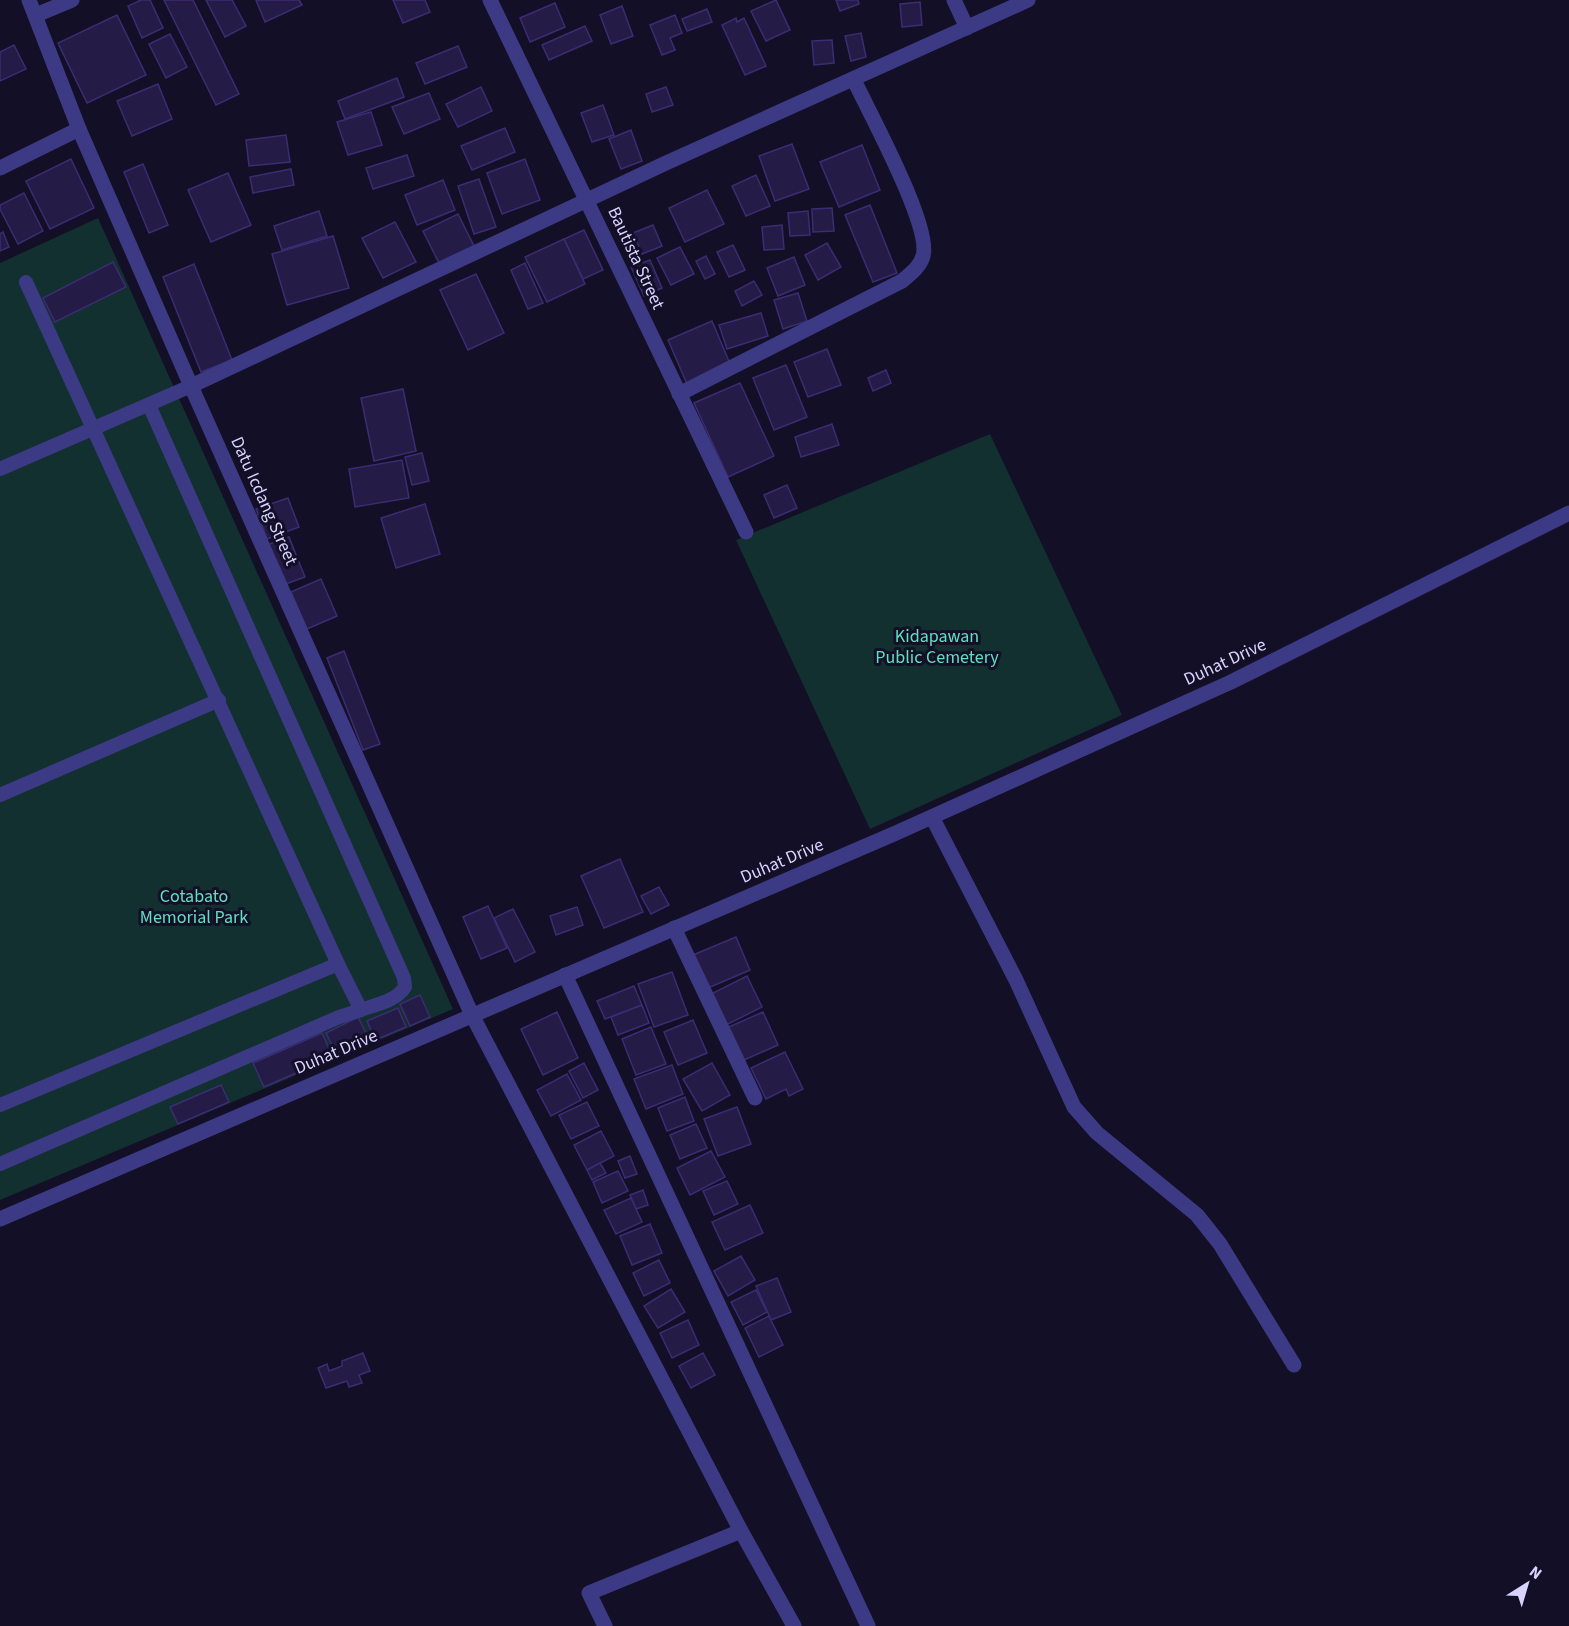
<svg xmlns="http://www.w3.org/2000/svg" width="1569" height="1626" font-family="'Source Sans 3',sans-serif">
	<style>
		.green { fill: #12302f }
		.building { fill: #241b47; stroke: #3b2d73; stroke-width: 1.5 }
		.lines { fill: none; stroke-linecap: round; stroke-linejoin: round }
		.service { stroke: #3d3a85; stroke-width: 14 }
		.minor { stroke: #3d3a85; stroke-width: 15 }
		.tertiary { stroke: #3d3a85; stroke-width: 15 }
		.labels { text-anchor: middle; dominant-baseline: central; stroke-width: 6; stroke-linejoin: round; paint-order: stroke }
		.street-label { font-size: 18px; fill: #d9d4ff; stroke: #130f26 }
		.park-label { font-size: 18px; fill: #5fe0c0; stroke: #130f26 }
	</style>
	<rect width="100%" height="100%" fill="#130f26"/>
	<!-- green -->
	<g class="green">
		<path d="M98,218l355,791 -453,191v-937z"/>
		<path d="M990,434l132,281 -252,114 -134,-289z"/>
	</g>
	<!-- building -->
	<g class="building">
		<path d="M141,0h9l13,28 -21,10 -14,-32z"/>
		<path d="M164,0h29l46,94 -23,11z"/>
		<path d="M206,0h26l14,26 -21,11z"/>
		<path d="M256,0h43l3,5 -37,17z"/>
		<path d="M393,0h32l5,12 -27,11z"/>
		<path d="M776,0l14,30 -24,11 -15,-30z"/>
		<path d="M836,0h22l1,4 -19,7z"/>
		<path d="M920,2l2,23 -20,2 -2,-23z"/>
		<path d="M555,3l10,24 -35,15 -10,-24z"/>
		<path d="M622,6l11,30 -22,8 -11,-29z"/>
		<path d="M707,9l5,13 -25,9 -5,-12z"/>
		<path d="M117,15l29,60 -59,28 -29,-60z"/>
		<path d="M675,15l7,18 -12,5 5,12 -13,5 -12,-30z"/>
		<path d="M736,18l1,4 7,-4 22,48 -21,9 -23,-50z"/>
		<path d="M585,26l7,15 -43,19 -7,-15z"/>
		<path d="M861,33l5,24 -15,4 -6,-25z"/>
		<path d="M170,34l17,33 -21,11 -17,-34z"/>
		<path d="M832,40l2,23 -20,2 -2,-24z"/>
		<path d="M14,45l12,24 -26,12v-29z"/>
		<path d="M458,46l9,21 -42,17 -9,-21z"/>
		<path d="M397,78l7,19 -59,22 -7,-18z"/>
		<path d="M158,84l14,35 -40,17 -15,-35z"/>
		<path d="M481,87l11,24 -34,16 -12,-23z"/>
		<path d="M666,87l7,18 -21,7 -6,-18z"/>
		<path d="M429,93l11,26 -36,15 -12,-27z"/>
		<path d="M603,105l11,30 -22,7 -11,-29z"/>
		<path d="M371,112l11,33 -34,10 -11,-33z"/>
		<path d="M505,128l10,24 -43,18 -11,-24z"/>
		<path d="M631,130l11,31 -21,8 -12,-30z"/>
		<path d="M286,135l4,27 -41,4 -3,-26z"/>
		<path d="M792,144l17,45 -34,12 -16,-45z"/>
		<path d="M862,145l18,45 -41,17 -19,-45z"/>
		<path d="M407,155l7,21 -41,13 -7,-21z"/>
		<path d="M71,159l23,49 -44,21 -24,-48z"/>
		<path d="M525,159l15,41 -38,14 -15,-41z"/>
		<path d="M143,164l25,61 -19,8 -25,-61z"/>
		<path d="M291,169l3,16 -41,8 -3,-16z"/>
		<path d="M228,173l23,52 -40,17 -23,-52z"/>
		<path d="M756,175l14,31 -24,10 -14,-30z"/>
		<path d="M479,179l17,48 -22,7 -16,-48z"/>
		<path d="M443,180l12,30 -38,15 -12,-30z"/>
		<path d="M707,190l17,34 -39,18 -16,-34z"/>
		<path d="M24,193l19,38 -25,13 -18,-35v-4z"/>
		<path d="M870,205l27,68 -24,9 -28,-67z"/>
		<path d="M832,208l2,23 -21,1 -1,-23z"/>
		<path d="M319,211l8,25 -45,14 -8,-24z"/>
		<path d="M808,211l2,24 -20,1 -2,-23z"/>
		<path d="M458,214l17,34 -35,17 -17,-34z"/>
		<path d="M395,222l21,40 -33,16 -21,-40z"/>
		<path d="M653,225l9,21 -20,8 -9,-21z"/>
		<path d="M782,225l2,24 -20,1 -2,-23z"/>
		<path d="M584,230l19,40 -20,9 -19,-40z"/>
		<path d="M3,232l6,15 -9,4v-17z"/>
		<path d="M333,236l16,52 -62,17 -15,-51z"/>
		<path d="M564,239l21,45 -38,18 -22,-45z"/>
		<path d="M827,243l14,24 -23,13 -13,-25z"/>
		<path d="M733,245l12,25 -16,7 -12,-25z"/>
		<path d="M680,247l14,27 -23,11 -14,-27z"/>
		<path d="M706,256l9,18 -10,5 -9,-18z"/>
		<path d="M794,257l11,28 -27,11 -11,-28z"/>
		<path d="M650,260l12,28 -18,8 -13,-29z"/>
		<path d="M113,262l13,25 -71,35 -12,-24z"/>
		<path d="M525,263l18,40 -15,6 -17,-39z"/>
		<path d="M194,264l38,96 -31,12 -38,-95z"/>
		<path d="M476,274l28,59 -36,17 -28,-60z"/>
		<path d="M754,281l8,14 -20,11 -7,-15z"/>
		<path d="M798,293l9,28 -24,8 -9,-29z"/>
		<path d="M761,313l7,23 -41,13 -8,-24z"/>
		<path d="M712,321l19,45 -44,18 -19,-44z"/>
		<path d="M827,349l14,36 -33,12 -14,-35z"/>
		<path d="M786,365l21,52 -33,13 -21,-52z"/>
		<path d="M886,370l5,13 -18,8 -5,-13z"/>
		<path d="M740,383l34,73 -46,21 -34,-74z"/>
		<path d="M403,389l13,62 -42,10 -13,-63z"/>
		<path d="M832,424l7,21 -38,12 -6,-20z"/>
		<path d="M422,453l7,28 -17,4 -7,-28z"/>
		<path d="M402,460l7,38 -54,9 -6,-38z"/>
		<path d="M787,485l10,23 -23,10 -10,-23z"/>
		<path d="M288,498l11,29 -32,12 -11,-30z"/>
		<path d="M425,504l15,50 -44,14 -15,-50z"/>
		<path d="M289,537l16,40 -22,8 -16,-40z"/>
		<path d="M321,579l16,37 -30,13 -16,-37z"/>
		<path d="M344,651l36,93 -17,6 -36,-92z"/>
		<path d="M620,859l23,53 -39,16 -23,-52z"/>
		<path d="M659,887l10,18 -18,9 -10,-18z"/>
		<path d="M488,906l19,42 -26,11 -18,-42z"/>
		<path d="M577,907l6,18 -27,10 -6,-19z"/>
		<path d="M513,909l22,43 -20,10 -21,-44z"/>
		<path d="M736,937l14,33 -42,18 -15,-33z"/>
		<path d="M672,972l16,43 -34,12 -16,-43z"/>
		<path d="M747,976l15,31 -38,19 -15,-31z"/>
		<path d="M634,986l8,19 -37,14 -8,-18z"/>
		<path d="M420,995l10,22 -20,9 -10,-22z"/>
		<path d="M642,1005l7,18 -31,12 -7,-18z"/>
		<path d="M398,1008l8,19 -31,13 -8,-19z"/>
		<path d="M557,1012l21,46 -35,17 -22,-46z"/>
		<path d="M763,1012l15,33 -34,15 -15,-33z"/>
		<path d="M358,1017l12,24 -32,16 -12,-24z"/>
		<path d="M693,1020l14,33 -29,12 -14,-33z"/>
		<path d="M651,1027l15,37 -30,11 -14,-36z"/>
		<path d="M322,1033l11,24 -69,30 -11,-24z"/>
		<path d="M785,1052l18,37 -14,7 -3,-7 -20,10 -15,-31z"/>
		<path d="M584,1063l14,27 -15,8 -14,-27z"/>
		<path d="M712,1063l18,32 -28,16 -19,-32z"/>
		<path d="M672,1065l11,29 -37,15 -12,-30z"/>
		<path d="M567,1074l14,26 -30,16 -14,-26z"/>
		<path d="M221,1085l8,17 -51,22 -8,-17z"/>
		<path d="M685,1097l9,24 -27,10 -9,-23z"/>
		<path d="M587,1102l12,24 -28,13 -12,-24z"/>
		<path d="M737,1107l14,37 -33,12 -14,-37z"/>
		<path d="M696,1124l11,24 -27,11 -10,-24z"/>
		<path d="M601,1131l13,25 -27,14 -13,-25z"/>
		<path d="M711,1151l14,26 -35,18 -13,-27z"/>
		<path d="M630,1156l7,18 -12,4 -7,-17z"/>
		<path d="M600,1163l6,10 -14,7 -5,-10z"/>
		<path d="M618,1171l10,20 -26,12 -9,-21z"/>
		<path d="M727,1181l11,23 -24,11 -11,-24z"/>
		<path d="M643,1190l5,15 -12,4 -6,-14z"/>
		<path d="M631,1198l11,24 -26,12 -12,-24z"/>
		<path d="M750,1205l13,28 -38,17 -13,-28z"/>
		<path d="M650,1224l12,29 -30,12 -12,-29z"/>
		<path d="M741,1256l14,24 -27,16 -14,-25z"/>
		<path d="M659,1260l11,23 -26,13 -11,-23z"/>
		<path d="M777,1278l14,34 -20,8 -15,-34z"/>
		<path d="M671,1289l14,23 -27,16 -14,-22z"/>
		<path d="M756,1290l11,22 -24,13 -12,-23z"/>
		<path d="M769,1316l14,29 -24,12 -14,-29z"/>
		<path d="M688,1320l11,25 -27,13 -12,-25z"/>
		<path d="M363,1353l7,18 -11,4 3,8 -13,4 -2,-6 -21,7 -8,-20 9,-4 2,7 13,-5v-5z"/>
		<path d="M703,1353l12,22 -24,13 -12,-22z"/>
	</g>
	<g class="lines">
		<!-- service -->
		<g class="service">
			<path d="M149,405l255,573 1,9c-9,14 -28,17 -44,23"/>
			<path d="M0,469l191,-83"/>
			<path d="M0,795l219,-95"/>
			<path d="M0,1105l338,-141"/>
			<path d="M0,1164l339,-147 22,-7 -23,-46 -312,-682"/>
		</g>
		<!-- minor -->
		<g class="minor">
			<path d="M29,0l50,129 112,257 281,629 269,516 53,95"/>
			<path d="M490,0l256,532"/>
			<path d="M954,0l13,28"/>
			<path d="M36,15l36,-15"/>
			<path d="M0,168l79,-39"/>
			<path d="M191,386l475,-223 362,-163"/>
			<path d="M679,394l223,-113c8,-7 18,-14 21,-25 9,-29 -54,-144 -69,-176"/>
			<path d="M932,817l84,163 58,127 23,26 100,82 23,29 74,121"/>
			<path d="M674,928l81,170"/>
			<path d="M565,975l303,651"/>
			<path d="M605,1626l-16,-33 152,-62"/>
		</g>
		<!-- tertiary -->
		<path class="tertiary" d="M0,1219l896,-386 335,-151 338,-169"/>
	</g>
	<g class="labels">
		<!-- street labels -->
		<g class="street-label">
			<text transform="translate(636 258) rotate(65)">Bautista Street</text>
			<text transform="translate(264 501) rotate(66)">Datu Icdang Street</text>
			<text transform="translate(1225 662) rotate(-25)">Duhat Drive</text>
			<text transform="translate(782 861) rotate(-23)">Duhat Drive</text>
			<text transform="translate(336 1052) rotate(-23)">Duhat Drive</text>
		</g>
		<!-- park labels -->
		<g class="park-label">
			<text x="937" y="636">Kidapawan<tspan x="937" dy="21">Public Cemetery</tspan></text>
			<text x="194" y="896">Cotabato<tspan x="194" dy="21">Memorial Park</tspan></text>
		</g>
	</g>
	<!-- north arrow -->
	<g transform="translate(1527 1584) rotate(37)" stroke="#130f26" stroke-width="4.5" paint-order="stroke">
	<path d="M0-4.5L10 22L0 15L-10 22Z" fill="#d9d4ff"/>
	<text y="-9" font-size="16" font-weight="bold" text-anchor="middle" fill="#d9d4ff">N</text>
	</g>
</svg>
